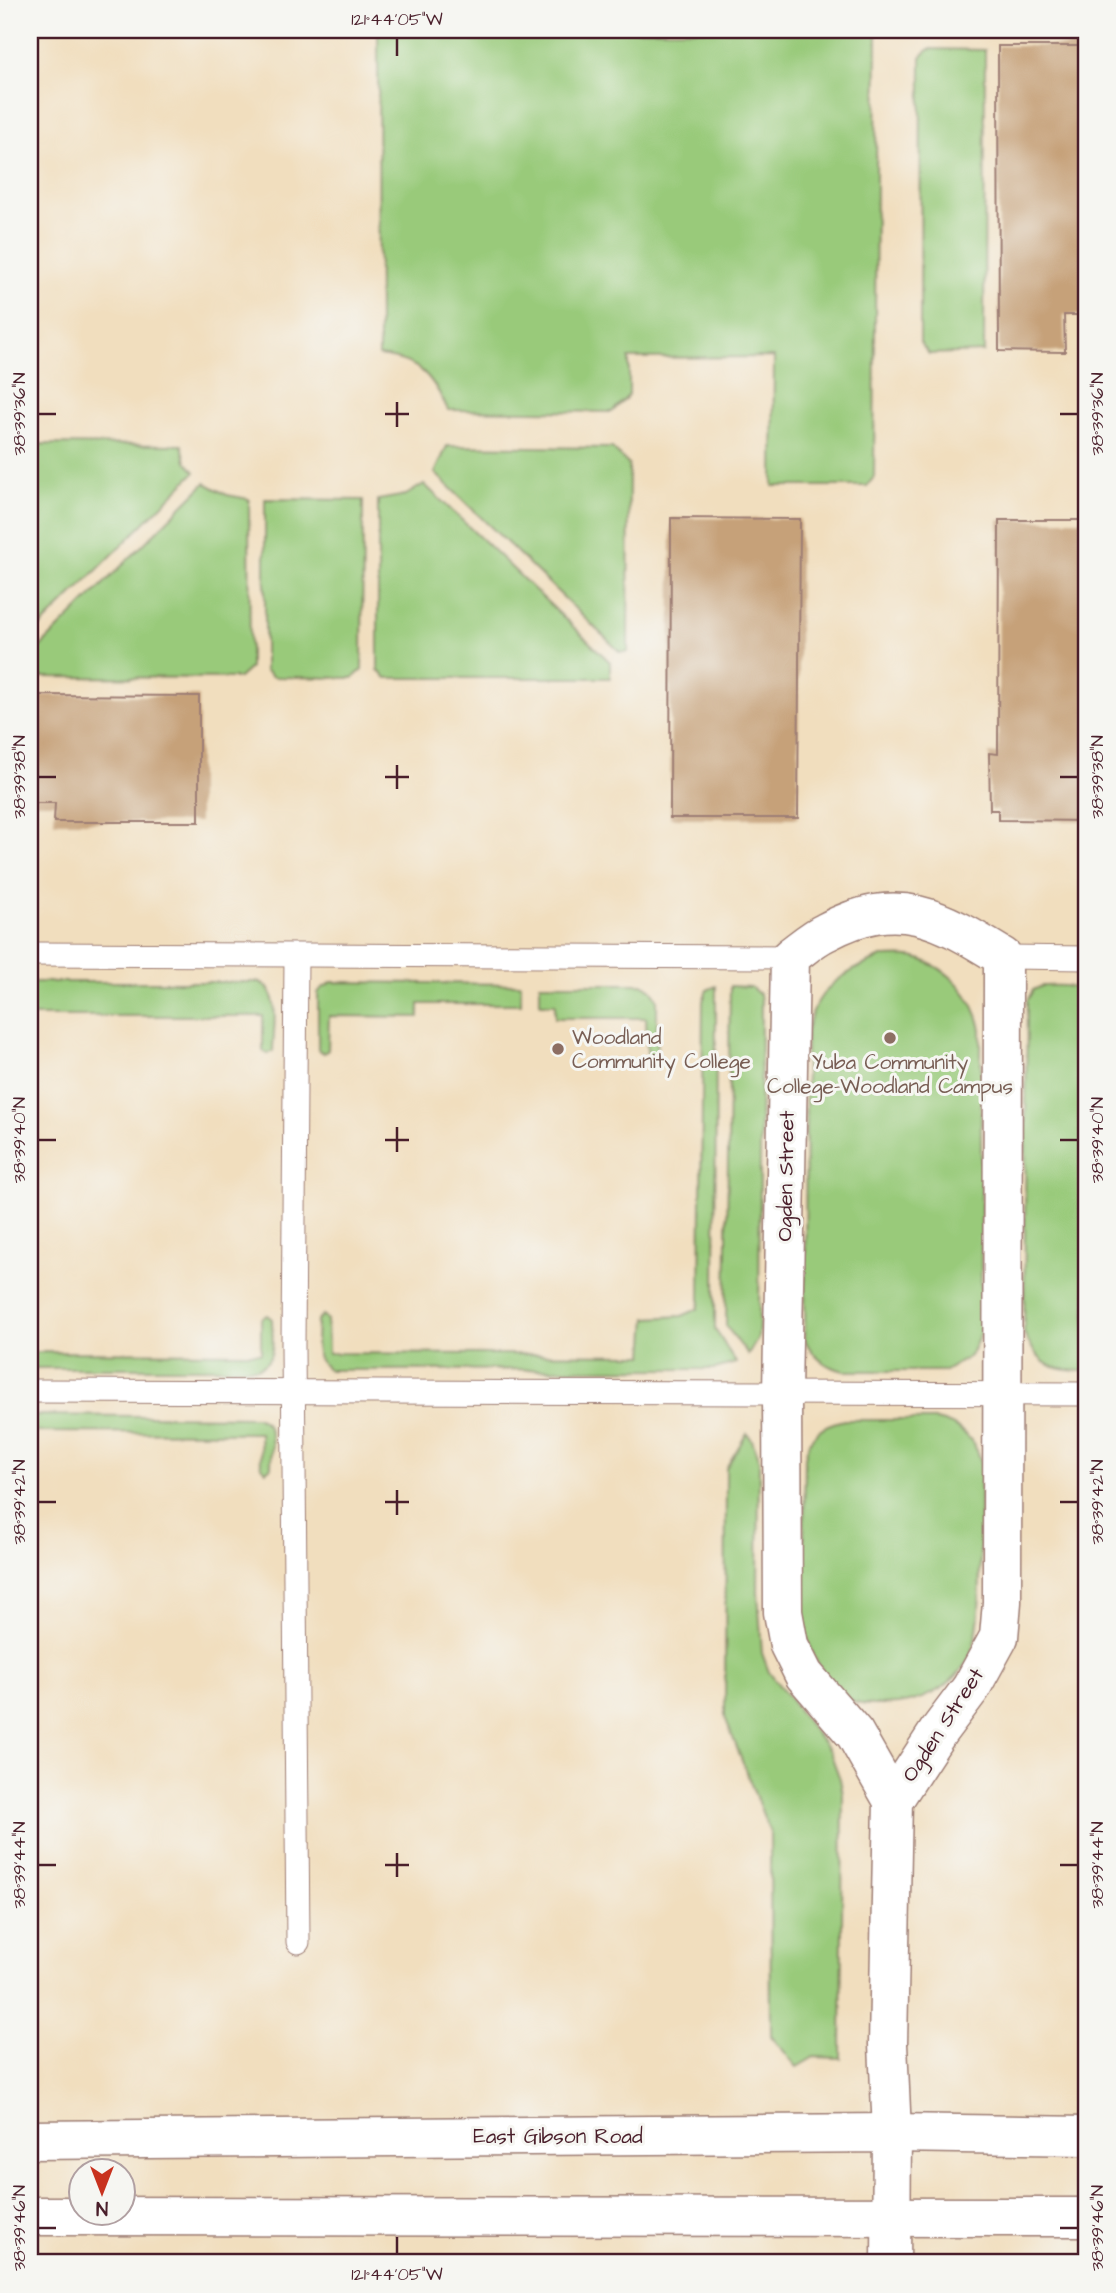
<svg xmlns="http://www.w3.org/2000/svg" width="1116" height="2293" font-family="'Architects Daughter',sans-serif">
	<style>
		.green { fill: #99ca7a; stroke: #727452; stroke-width: 2 }
		.building { fill: #c6a179 }
		.lines { fill: none; stroke-linecap: round; stroke-linejoin: round }
		.service-casing { stroke: #9e7e74; stroke-width: 25 }
		.minor-casing { stroke: #9e7e74; stroke-width: 41 }
		.secondary-casing { stroke: #9e7e74; stroke-width: 41 }
		.service { stroke: #fff; stroke-width: 23 }
		.minor { stroke: #fff; stroke-width: 38 }
		.secondary { stroke: #fff; stroke-width: 38 }
		.ticks { fill: none; stroke: #4a1f2b; stroke-width: 2.5 }
		.education-dot { fill: #8d6e63; stroke: #f6f6f2; stroke-width: 2.5 }
		.labels { text-anchor: middle; dominant-baseline: central; stroke-width: 6; stroke-linejoin: round; paint-order: stroke }
		.education-label { font-size: 21px; fill: #785e54; stroke: #f6f6f2; text-anchor: start }
		.street-label { font-size: 21px; fill: #4a1f2b; stroke: #f6f6f2 }
		.neatline { fill: none; stroke: #4a1f2b; stroke-width: 2.5 }
		.ticks-label { font-size: 18px; text-anchor: middle; fill: #4a1f2b }
	</style>
	<rect width="100%" height="100%" fill="#f6f6f2"/>
	<filter id="ink" filterUnits="userSpaceOnUse"><feTurbulence type="fractalNoise" baseFrequency=".0143" numOctaves="2"/><feDisplacementMap in="SourceGraphic" scale="14" xChannelSelector="R" yChannelSelector="G"/><feConvolveMatrix kernelMatrix="1 2 1 2 8 2 1 2 1" color-interpolation-filters="sRGB"/></filter>
	<filter id="wash" filterUnits="userSpaceOnUse"><feTurbulence type="fractalNoise" baseFrequency=".00686" numOctaves="4" result="noise"/><feDisplacementMap in="SourceGraphic" scale="28" xChannelSelector="R" yChannelSelector="G"/><feGaussianBlur stdDeviation="1.57" result="paint"/><feColorMatrix in="noise" values="0 0 0 0 0 0 0 0 0 0 0 0 0 0 0 0 0 1.4 0 .05"/><feComposite in="paint" operator="in"/></filter>
	<g filter="url(#wash)">
		<rect width="100%" height="100%" fill="#f1debe"/>
		<!-- green -->
		<g class="green">
			<path d="M378,30h499l-3,447 -7,9h-94l1,-129 -145,1v37l-17,17 -164,-2c-17,-36 -28,-49 -69,-54z"/>
			<path d="M929,49l56,1 -1,302 -55,2 -9,-11 1,-286z"/>
			<path d="M30,444l152,1 4,16 9,11 -165,165z"/>
			<path d="M447,446l165,2 17,17 -1,187h-8l-185,-179z"/>
			<path d="M205,483l22,12 22,4 1,169 -11,10 -209,-1v-20z"/>
			<path d="M424,484l186,178v16h-224l-8,-8v-170l28,-5z"/>
			<path d="M265,499l98,1 -1,170 -9,8 -80,-1 -8,-7z"/>
			<path d="M882,957c11,0 24,-2 34,1 34,10 58,38 65,71v304l-11,23 -25,15h-101c-19,-5 -30,-13 -39,-31l1,-304c8,-48 35,-62 76,-79z"/>
			<path d="M30,982h230c22,10 13,48 13,69l-5,3 -5,-3v-35h-233z"/>
			<path d="M332,982l189,2v20h-102v13l-90,-1 -1,34 -4,3 -6,-3v-57l3,-4z"/>
			<path d="M540,984h102c8,3 12,7 15,15v54l-5,3 -5,-3 -1,-35h-91v-14h-15z"/>
			<path d="M716,986l-1,343 21,34 -21,6 -386,1c-18,-12 -12,-31 -12,-50l6,-5 4,5 1,33 316,2 3,-37 35,-2 16,-7 2,-7 3,-301 4,-11z"/>
			<path d="M730,986l21,1 9,8 1,6 -2,325 -1,12 -10,17 -22,-29z"/>
			<path d="M1042,986c18,0 34,-4 44,13v372c-35,0 -47,-5 -62,-38l3,-332 6,-11z"/>
			<path d="M267,1315l5,4c0,18 6,43 -15,49h-227v-16l231,1v-34z"/>
			<path d="M30,1415l226,2c21,8 15,31 15,50l-5,4 -5,-5 -1,-33 -230,-1z"/>
			<path d="M844,1420h92c24,5 38,18 45,41 -1,34 -1,68 -1,102 -1,30 2,61 -9,90 -15,36 -55,53 -92,52 -10,0 -22,0 -31,-6 -25,-17 -39,-49 -45,-77l2,-165c4,-23 16,-32 39,-37z"/>
			<path d="M747,1433l5,7 7,21 -1,132 4,60 7,19 61,80 10,27 3,15 -2,264 -27,-1 -17,10 -26,-31 -1,-203 -45,-116 1,-249z"/>
		</g>
		<g id="blocks">
			<!-- building -->
			<g class="building">
				<path d="M998,46h88v269h-22l1,37 -66,-1z"/>
				<path d="M671,518l129,1 -2,299h-128z"/>
				<path d="M999,520h87v301l-88,-1v-10h-8l-1,-57 9,1z"/>
				<path d="M30,695l169,1v126h-145l1,-19h-25z"/>
			</g>
		</g>
	</g>
	<g filter="url(#ink)">
		<use href="#blocks" fill-opacity="0" stroke="#9e7e74" stroke-width="2"/>
		<g class="lines">
			<!-- service casing -->
			<g class="service-casing">
				<g id="service">
					<path d="M30,954l760,3"/>
					<path d="M296,956l-3,390 5,596"/>
					<path d="M1003,957l83,1"/>
					<path d="M30,1391l1056,3"/>
				</g>
			</g>
			<!-- minor casing -->
			<g class="minor-casing">
				<path id="minor" d="M891,2263l1,-130 -4,-89 5,-243 -38,-67 -51,-59 -15,-30 -6,-33 -1,-219 8,-436c11,-8 23,-19 36,-25 72,-39 114,-14 177,25l-1,645 -3,35 -28,51 -33,44 -45,69"/>
			</g>
			<!-- secondary casing -->
			<g class="secondary-casing">
				<g id="secondary">
					<path d="M30,2140l862,-7 194,3"/>
					<path d="M30,2216l1056,1"/>
				</g>
			</g>
			<!-- service -->
			<use href="#service" class="service"/>
			<!-- minor -->
			<use href="#minor" class="minor"/>
			<!-- secondary -->
			<use href="#secondary" class="secondary"/>
		</g>
	</g>
	<!-- ticks -->
	<path class="ticks" d="M397,38v18M397,402v25M38,414h18M385,414h24M1060,414h18M397,765v24M38,777h18M385,777h24M1060,777h18M397,1127v25M38,1140h18M385,1140h24M1060,1140h18M397,1490v25M38,1502h18M385,1502h24M1060,1502h18M397,1853v24M38,1865h18M385,1865h24M1060,1865h18M38,2228h18M1060,2228h18M397,2237v17"/>
	<!-- markers -->
	<g class="education-dot">
		<circle cx="890" cy="1038" r="7"/>
		<circle cx="558" cy="1049" r="7"/>
	</g>
	<g class="labels">
		<!-- education labels -->
		<g class="education-label">
			<text x="572" y="1037">Woodland<tspan x="572" dy="24">Community College</tspan></text>
			<text x="890" y="1062" text-anchor="middle">Yuba Community<tspan x="890" dy="24">College-Woodland Campus</tspan></text>
		</g>
		<!-- street labels -->
		<g class="street-label">
			<text transform="translate(786 1176) rotate(-89)">Ogden Street</text>
			<text transform="translate(943 1725) rotate(-57)">Ogden Street</text>
			<text x="558" y="2136">East Gibson Road</text>
		</g>
	</g>
	<!-- margin -->
	<rect width="1116" height="2293" fill="none" stroke="#f6f6f2" stroke-width="77"/>
	<!-- north arrow -->
	<g transform="translate(102 2192) rotate(180)"><circle r="33" fill="#f6f6f2" stroke="#b1a0a2" stroke-width="2"/>
	<path d="M0-5L12 26L0 18L-12 26Z" fill="#c8321e"/>
	<text y="-10" font-size="19" font-weight="bold" text-anchor="middle" fill="#4a1f2b">N</text>
	</g>
	<rect x="38" y="38" width="1040" height="2216" class="neatline"/>
	<g class="ticks-label">
		<text x="397" y="25">121°44'05"W</text>
		<text transform="translate(1097 414) rotate(-90)" y="6">38°39'36"N</text>
		<text transform="translate(19 414) rotate(-90)" y="6">38°39'36"N</text>
		<text transform="translate(1097 777) rotate(-90)" y="6">38°39'38"N</text>
		<text transform="translate(19 777) rotate(-90)" y="6">38°39'38"N</text>
		<text transform="translate(19 1140) rotate(-90)" y="6">38°39'40"N</text>
		<text transform="translate(1097 1140) rotate(-90)" y="6">38°39'40"N</text>
		<text transform="translate(19 1502) rotate(-90)" y="6">38°39'42"N</text>
		<text transform="translate(1097 1502) rotate(-90)" y="6">38°39'42"N</text>
		<text transform="translate(1097 1865) rotate(-90)" y="6">38°39'44"N</text>
		<text transform="translate(19 1865) rotate(-90)" y="6">38°39'44"N</text>
		<text transform="translate(19 2228) rotate(-90)" y="6">38°39'46"N</text>
		<text transform="translate(1097 2228) rotate(-90)" y="6">38°39'46"N</text>
		<text x="397" y="2280">121°44'05"W</text>
	</g>
</svg>
